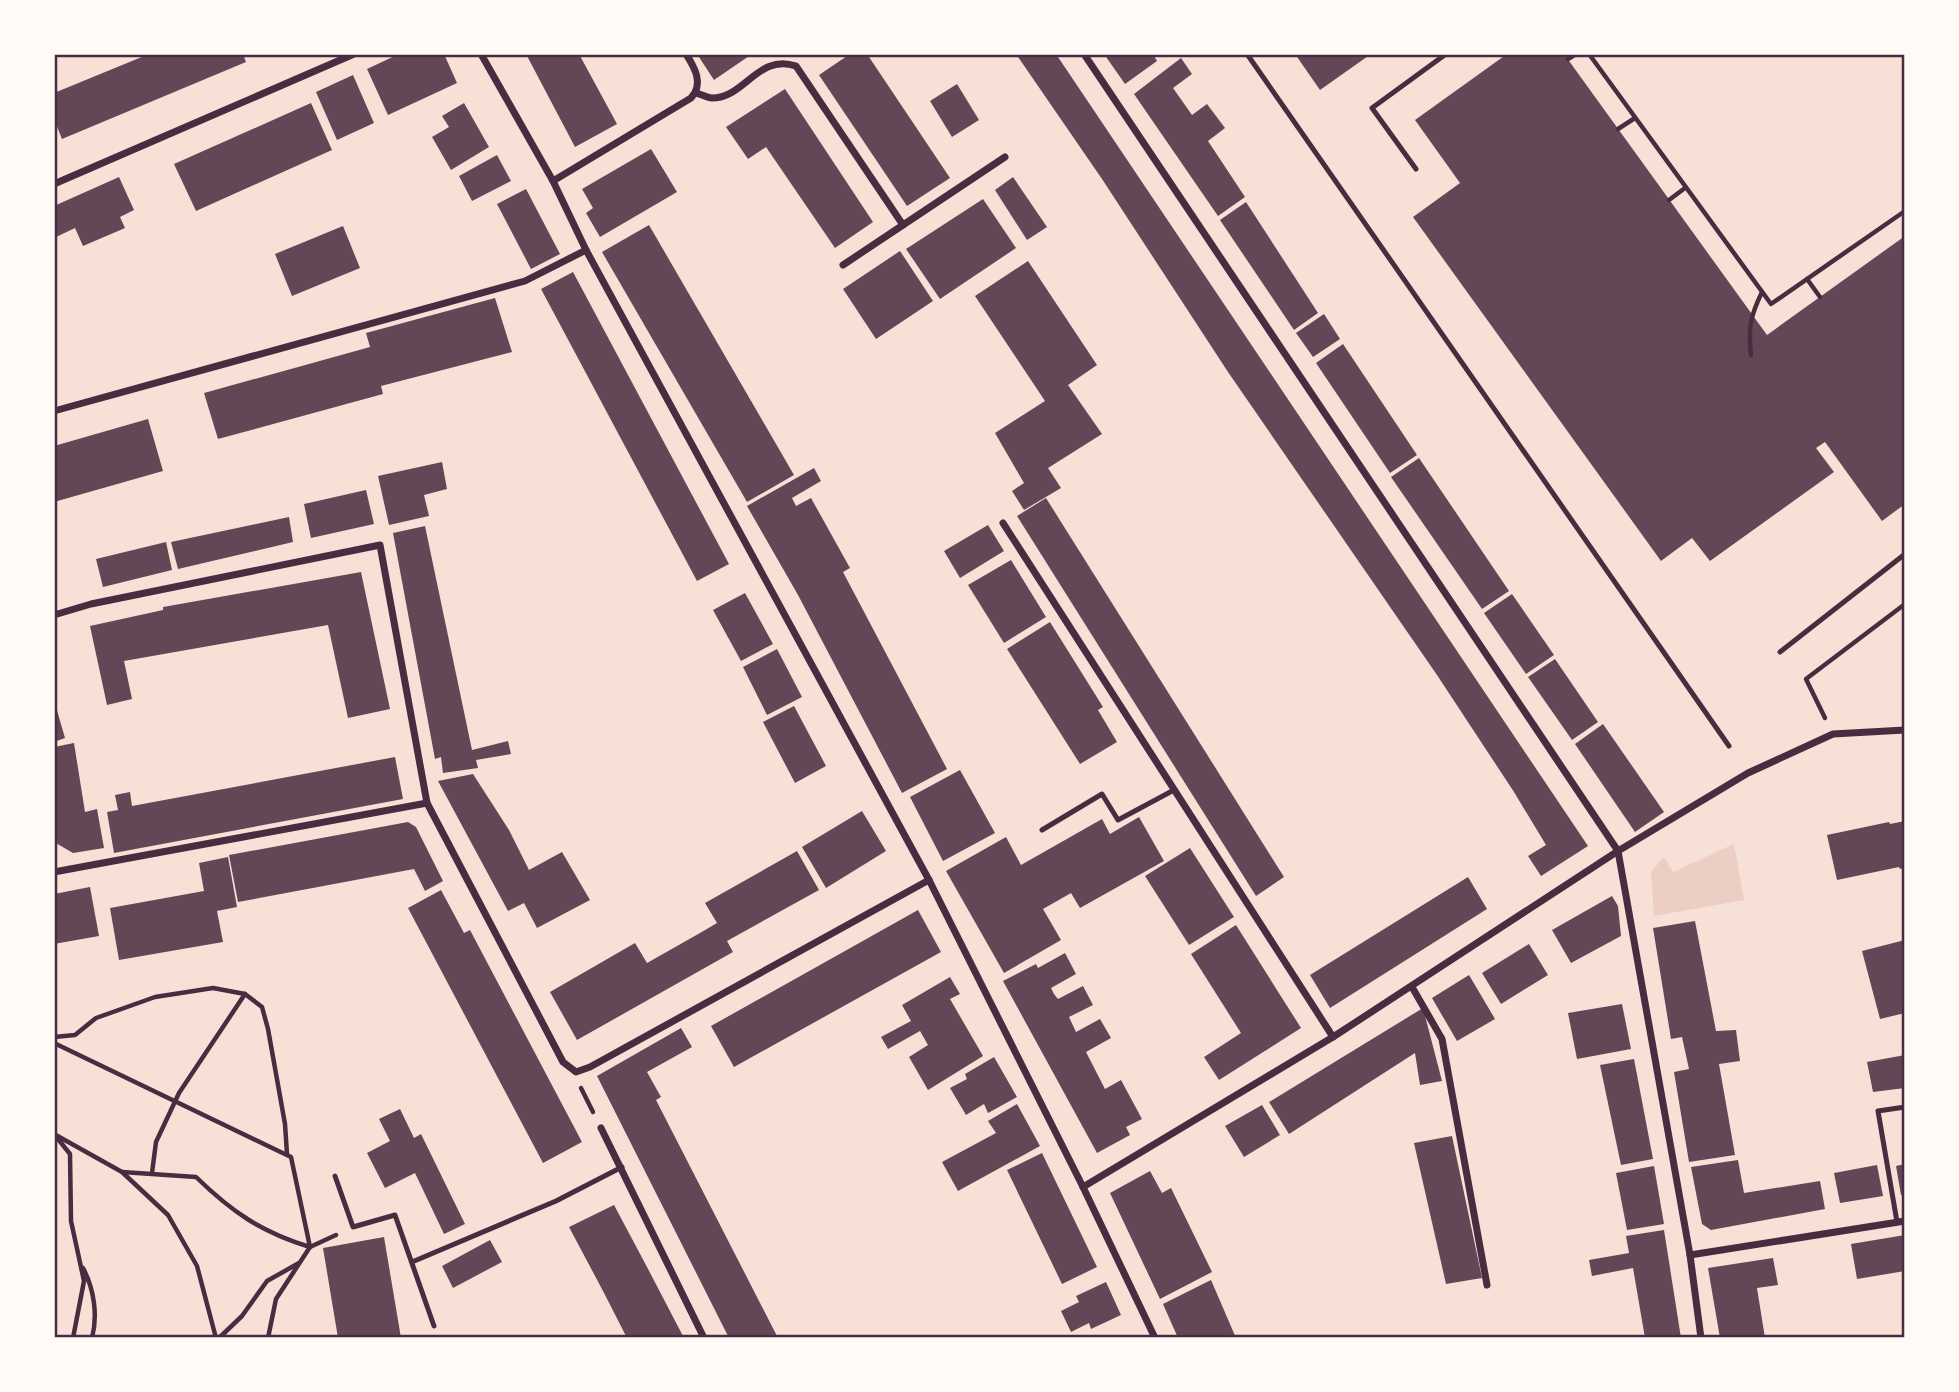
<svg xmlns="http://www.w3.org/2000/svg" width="1959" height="1392" font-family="'Archivo Narrow',sans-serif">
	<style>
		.green { fill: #ebcfc5 }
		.building { fill: #644757 }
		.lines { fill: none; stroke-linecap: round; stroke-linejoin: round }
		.path { stroke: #4a2c40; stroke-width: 4.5 }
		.service { stroke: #4a2c40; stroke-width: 5 }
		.minor { stroke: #4a2c40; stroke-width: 7 }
		.neatline { fill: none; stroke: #4a2c40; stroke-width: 2.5 }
	</style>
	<rect width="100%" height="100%" fill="#f7e1d7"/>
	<!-- green -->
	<path class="green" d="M1734,844l10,56 -90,16 -3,-44 13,-15 9,15z"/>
	<!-- building -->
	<g class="building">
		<path d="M149,54h94l3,8 -184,77 -8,-20v-26z"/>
		<path d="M399,54h45l13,29 -69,32 -21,-46z"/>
		<path d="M526,54h53l38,70 -42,23z"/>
		<path d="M697,54h55l-38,26z"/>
		<path d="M850,54h17l83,124 -43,28 -88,-131z"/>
		<path d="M1016,54h40l532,792 -47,30 -13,-20 18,-11 -32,-53 -77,-117 -209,-303 -126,-193z"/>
		<path d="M1104,54h49l4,7 -32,23z"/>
		<path d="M1295,54h76l-51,36z"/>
		<path d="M1507,54h57l203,281 138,-99v268l-23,17 -57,-79 -9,6 18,24 -124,89 -18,-23 -31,23 -248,-344 47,-34 -45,-63z"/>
		<path d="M1181,58l11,16 -19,14 19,27 15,-11 18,24 -17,13 37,56 -27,19 -84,-122z"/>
		<path d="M353,75l21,48 -37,17 -21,-48z"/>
		<path d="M957,84l22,36 -27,17 -22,-36z"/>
		<path d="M785,89l88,133 -38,26 -69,-101 -18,12 -22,-32z"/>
		<path d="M311,103l21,47 -136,61 -22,-47z"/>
		<path d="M464,103l25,44 -38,23 -19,-33 17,-10 -7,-11z"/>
		<path d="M651,149l26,43 -77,45 -14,-24 7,-5 -11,-19z"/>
		<path d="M497,155l14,26 -39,20 -13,-25z"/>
		<path d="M119,177l15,33 -14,7 5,11 -42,18 -8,-18 -21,10v-32z"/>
		<path d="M1013,177l34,50 -20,13 -32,-50z"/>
		<path d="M526,189l34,65 -29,15 -34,-65z"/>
		<path d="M983,199l33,49 -76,51 -34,-50z"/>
		<path d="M1246,202l72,111 -24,17 -74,-110z"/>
		<path d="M649,225l145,250 -47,27 -145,-250z"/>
		<path d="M343,226l17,42 -68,28 -17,-42z"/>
		<path d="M900,251l33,50 -57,38 -33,-50z"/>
		<path d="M1028,261l69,104 -29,20 34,49 -54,34 13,20 -37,22 -12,-19 12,-8 -29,-50 50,-32 -70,-105z"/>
		<path d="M573,272l156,292 -32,17 -156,-292z"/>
		<path d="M495,298l17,54 -131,34 2,8 -165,45 -14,-46 166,-46 -4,-14z"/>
		<path d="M1324,314l16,25 -27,18 -17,-24z"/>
		<path d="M1343,344l74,111 -27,18 -74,-110z"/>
		<path d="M148,419l15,52 -109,31v-56z"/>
		<path d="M1419,458l90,133 -27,18 -91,-132z"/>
		<path d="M442,462l5,27 -23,6 5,21 -40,9 -11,-49z"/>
		<path d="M814,468l7,13 -29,17 4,8 15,-8 39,70 -7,4 104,197 -45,24 -104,-198 -51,-89z"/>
		<path d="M366,490l8,34 -63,14 -7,-34z"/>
		<path d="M1046,498l238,379 -28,19 -239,-380z"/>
		<path d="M289,517l4,25 -115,27 -7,-27z"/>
		<path d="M988,525l16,26 -44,27 -16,-27z"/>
		<path d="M425,526l47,224 36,-9 3,13 -35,6 2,8 -35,5 -2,-16 -6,2 -42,-226z"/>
		<path d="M166,542l6,28 -69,17 -7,-28z"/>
		<path d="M1011,560l35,57 -42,26 -36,-58z"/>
		<path d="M361,572l29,137 -42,9 -20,-93 -204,36 8,38 -25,6 -17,-79 73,-16v-3z"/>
		<path d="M745,593l28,51 -32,17 -28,-51z"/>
		<path d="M1512,594l42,61 -28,19 -42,-61z"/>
		<path d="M1050,622l53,85 -5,3 19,32 -37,22 -73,-115z"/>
		<path d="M777,649l25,48 -35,18 -24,-48z"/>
		<path d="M1555,659l43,63 -26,18 -44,-63z"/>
		<path d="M54,700l11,38 -11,4z"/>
		<path d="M794,706l32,60 -31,17 -32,-61z"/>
		<path d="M1603,724l61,88 -29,20 -60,-88z"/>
		<path d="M74,743l11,69 12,-3 7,39 -31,5 -19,-11v-95z"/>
		<path d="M395,757l8,42 -289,54 -7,-41 11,-2 -3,-15 15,-3 2,14z"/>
		<path d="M960,770l35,63 -52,28 -33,-64z"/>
		<path d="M473,774l36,56 20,40 33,-18 28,48 -53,28 -13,-25 -16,8 -70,-130z"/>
		<path d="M862,811l24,40 -60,37 -24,-41z"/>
		<path d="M1139,817l25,44 -84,47 -9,-15 -28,16 18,31 -57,33 -58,-102 60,-34 15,28 81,-46 8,15z"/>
		<path d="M1905,821v47l-5,1 -1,-2 -62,13 -10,-45 62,-13 1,2z"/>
		<path d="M408,822l8,5 27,54 -18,10 -11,-22 -176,33 -9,-47z"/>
		<path d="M1190,848l44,69 -45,28 -44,-69z"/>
		<path d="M797,851l22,39 -92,51 6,11 -156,88 -27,-48 85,-49 12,20 53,-30 17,-10 -12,-20z"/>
		<path d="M228,857l9,50 -20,4 6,31 -104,18 -9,-52 94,-17 -5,-28z"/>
		<path d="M1468,877l19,32 -157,99 -20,-33z"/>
		<path d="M90,887l9,49 -45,8v-50z"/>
		<path d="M441,890l23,43 6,-3 112,212 -39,21 -135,-255z"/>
		<path d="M1612,896l6,10 3,30 -50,27 -19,-33z"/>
		<path d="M918,910l23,42 -207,115 -23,-41z"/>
		<path d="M1695,921l21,110 20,-1 4,31 -21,3 16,91 -46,7 -15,-90 15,-3 -7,-32 -11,2 -18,-111z"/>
		<path d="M1236,925l65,103 -82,52 -15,-23 37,-24 -50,-79z"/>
		<path d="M1905,940v73l-25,6 -18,-68z"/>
		<path d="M1529,944l19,31 -47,29 -19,-31z"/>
		<path d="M1065,953l11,21 -25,14 3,6 4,5 25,-13 10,19 -24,12 7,15 24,-13 11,19 -25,14 19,37 16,-9 21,39 -16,8 4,8 -33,18 -94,-172 33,-17 2,4z"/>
		<path d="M1469,975l26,44 -38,22 -25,-43z"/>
		<path d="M950,977l10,17 -10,5 33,57 -55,34 -19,-33 19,-12 -8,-14 -32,18 -7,-12 30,-16 -9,-16z"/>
		<path d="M1622,1004l9,45 -54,10 -9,-46z"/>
		<path d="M1423,1008l19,73 -22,4 -5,-32 -126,81 -20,-32z"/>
		<path d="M681,1028l11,19 -45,25 14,25 -5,3 122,238h-49l-132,-262z"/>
		<path d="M1905,1055v33l-32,4 -6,-30z"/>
		<path d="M994,1057l23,40 -29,16 -4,-9 -18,11 -16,-27 17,-9 -2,-5z"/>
		<path d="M1634,1059l19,100 -32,6 -21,-100z"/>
		<path d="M1017,1104l23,42 -82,45 -16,-29 54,-29 -8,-12z"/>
		<path d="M1262,1105l18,30 -36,22 -19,-31z"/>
		<path d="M400,1109l14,29 7,-4 44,90 -21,10 -29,-61 -30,15 -18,-35 23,-12 -11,-22z"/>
		<path d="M1452,1136l30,142 -36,6 -32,-141z"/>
		<path d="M1042,1153l55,114 -35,17 -55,-114z"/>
		<path d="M1738,1160l6,33 76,-12 5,28 -114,21 -9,-6 -11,-57z"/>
		<path d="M1905,1164v31h-4l-5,-29z"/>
		<path d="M1877,1165l6,31 -43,7 -6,-30z"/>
		<path d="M1654,1166l10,58 -37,6 -11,-57z"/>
		<path d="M1150,1171l12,22 9,-5 41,84 -52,27 -50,-106z"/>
		<path d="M614,1205l33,62 37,71h-57l-24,-47 -34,-64z"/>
		<path d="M1664,1230l17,108h-36l-12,-70 -41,8 -3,-16 40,-7 -3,-17z"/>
		<path d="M1905,1235v36l-48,8 -6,-35z"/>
		<path d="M384,1237l17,101h-63l-15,-90z"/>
		<path d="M490,1240l12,22 -49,26 -11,-22z"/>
		<path d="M1773,1258l5,27 -21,3 8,50h-45l-12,-70z"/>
		<path d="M1211,1280l25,58h-58l-15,-34z"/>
		<path d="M1106,1282l15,33 -30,14 -2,-6 -18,9 -10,-21 18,-9 -3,-6z"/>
	</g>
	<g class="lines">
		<!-- path -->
		<g class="path">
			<path d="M1589,54l182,250 134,-93"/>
			<path d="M1568,59l8,-5"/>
			<path d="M1618,129l17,-11"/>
			<path d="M1669,200l16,-12"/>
			<path d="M1807,279l13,18"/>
			<path d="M1751,355c-3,-27 -1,-38 11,-63"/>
			<path d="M1825,718l-19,-39 99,-75"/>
			<path d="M245,994l17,13 6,22 17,95 2,30"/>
			<path d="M54,1037l21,-2 21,-17 59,-21 58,-9 32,6 -66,99 -23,49 -4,31"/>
			<path d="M54,1043l237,114 19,90c-49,-15 -78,-35 -114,-70l-74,-5"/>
			<path d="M581,1088l12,24"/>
			<path d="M54,1134l68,38 46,43 29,51 19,72"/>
			<path d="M58,1139l12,15 1,67 13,60 -11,57"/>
			<path d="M83,1268c11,21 15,47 9,70"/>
			<path d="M219,1338l23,-22 25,-35 32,-18"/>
			<path d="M268,1338l8,-39 34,-52 26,-12"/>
		</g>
		<!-- service -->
		<g class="service">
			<path d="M1247,54l482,692"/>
			<path d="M1416,169l-44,-61 74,-54"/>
			<path d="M1780,652l125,-98"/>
			<path d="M1042,830l60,-36 16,26 56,-30"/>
			<path d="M335,1176l18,51 42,-12 39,111"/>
			<path d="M1897,1222l-19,-111 27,-4"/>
			<path d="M412,1262l144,-61 66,-34"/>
		</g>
		<!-- minor -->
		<g class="minor">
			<path d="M481,54l72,127 33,69 343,630 154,307 72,151"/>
			<path d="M1084,54l534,797 72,404 11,83"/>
			<path d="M696,93c5,1 11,5 16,5 33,0 46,-45 84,-32l107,159 102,-68"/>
			<path d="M553,181l138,-83c13,-14 4,-30 -5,-44"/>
			<path d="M54,184l300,-130"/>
			<path d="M843,265l60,-40"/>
			<path d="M54,411l471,-130 61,-31"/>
			<path d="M1003,523l330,514"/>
			<path d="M54,615l37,-11 289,-59 47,258 136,259 13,10 14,-5 339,-187"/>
			<path d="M54,872l373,-69"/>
			<path d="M1412,987l30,52 45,246"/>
			<path d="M601,1128l103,210"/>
			<path d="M1083,1187l250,-150 285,-186 130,-78 85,-39 72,-4"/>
			<path d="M1690,1255l215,-34"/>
		</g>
	</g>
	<!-- border -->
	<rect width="1959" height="1392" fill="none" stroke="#fffaf5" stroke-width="112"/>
	<rect x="56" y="56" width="1847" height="1280" class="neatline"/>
</svg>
